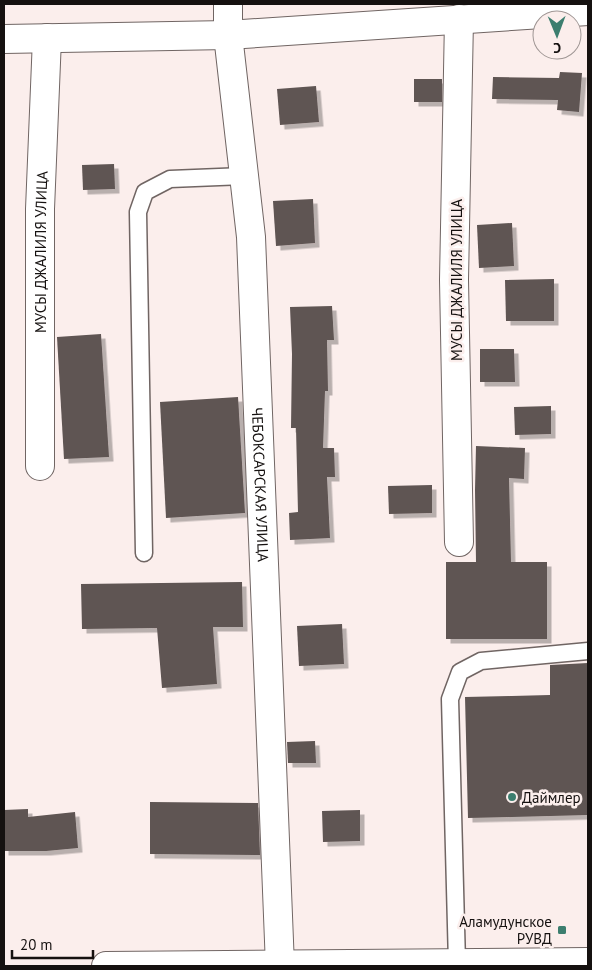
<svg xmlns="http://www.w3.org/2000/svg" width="592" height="970" font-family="'PT Sans',sans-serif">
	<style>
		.building { fill: #5e5452; filter: url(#shadow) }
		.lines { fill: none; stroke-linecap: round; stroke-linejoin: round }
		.service-casing { stroke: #706563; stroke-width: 19 }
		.minor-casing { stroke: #706563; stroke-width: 30 }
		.primary-casing { stroke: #706563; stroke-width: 30 }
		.service { stroke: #fff; stroke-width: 16 }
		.minor { stroke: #fff; stroke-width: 28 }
		.primary { stroke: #fff; stroke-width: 28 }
		.poi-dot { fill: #3c7e6f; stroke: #fbeeec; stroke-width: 2 }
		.labels { text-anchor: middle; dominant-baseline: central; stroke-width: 5; stroke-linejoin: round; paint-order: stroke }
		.street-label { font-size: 15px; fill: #151110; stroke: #fbeeec }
		.poi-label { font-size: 15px; fill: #151110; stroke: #fbeeec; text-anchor: start }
	</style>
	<defs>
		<filter id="shadow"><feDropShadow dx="4.5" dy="4.5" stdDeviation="0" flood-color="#0004"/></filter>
	</defs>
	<rect width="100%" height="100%" fill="#fbeeec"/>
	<!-- building -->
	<g class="building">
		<path d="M560,72l22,1 -3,39 -22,-2 1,-10 -66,-1 1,-22 66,1z"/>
		<rect x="414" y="79" width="28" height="23"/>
		<path d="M316,86l3,36 -39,3 -3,-36z"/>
		<path d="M114,164l1,25 -32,1 -1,-25z"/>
		<path d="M313,199l2,44 -39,3 -3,-45z"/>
		<path d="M512,223l2,43 -35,2 -2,-43z"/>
		<path d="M554,279v42h-48l-1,-41z"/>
		<path d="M332,306l2,34h-7l1,51h-3l-2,57h11l1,29h-8l3,61 -40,2 -1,-27 9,-1 -2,-84h-5l1,-74 -2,-47z"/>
		<path d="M101,334l8,123 -45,2 -7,-122z"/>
		<path d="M480,349h34l1,33h-35z"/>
		<path d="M238,397l7,116 -79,5 -6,-116z"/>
		<path d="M551,406v28l-36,1 -1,-28z"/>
		<path d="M476,446l49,2 -1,31 -15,-1 2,84h36v77h-101v-77h30l-1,-72z"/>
		<path d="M432,485v28l-43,1 -1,-28z"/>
		<path d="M242,582l1,45h-30l4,57 -55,4 -5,-60 -75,1 -1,-45z"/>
		<path d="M342,624l2,40 -45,2 -2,-40z"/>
		<path d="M588,663v152l-120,3 -3,-121 85,-2v-30z"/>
		<path d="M315,741l1,22h-28l-1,-21z"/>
		<path d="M150,802l108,1 2,52 -110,-1z"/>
		<path d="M28,809v8l47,-5 3,36 -32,3h-42v-41z"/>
		<path d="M360,810v31l-37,1 -1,-31z"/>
	</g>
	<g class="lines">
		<!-- service casing -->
		<g class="service-casing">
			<g id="service">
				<path d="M144,553l-6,-341 7,-20 25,-13 74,-3"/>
				<path d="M457,963l-7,-264 10,-27 21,-11 107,-10"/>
			</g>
		</g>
		<!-- minor casing -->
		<g class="minor-casing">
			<g id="minor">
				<path id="s1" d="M228,4v31l23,202 29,729"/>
				<path d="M4,39l224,-4 360,-24"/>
				<path id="s2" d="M40,466v-257l7,-171"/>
				<path d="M459,542l-5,-262 5,-261"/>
			</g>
		</g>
		<!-- primary casing -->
		<g class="primary-casing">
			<path id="primary" d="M106,966l482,-4"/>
		</g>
		<!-- service -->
		<use href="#service" class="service"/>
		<!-- minor -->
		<use href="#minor" class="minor"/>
		<!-- primary -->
		<use href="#primary" class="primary"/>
	</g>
	<!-- markers -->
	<g class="poi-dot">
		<circle cx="512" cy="797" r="5"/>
		<rect x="557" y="925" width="10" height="10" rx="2.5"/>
	</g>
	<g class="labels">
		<!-- street labels -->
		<g class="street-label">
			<text stroke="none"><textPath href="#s2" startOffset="214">МУСЫ ДЖАЛИЛЯ УЛИЦА</textPath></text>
			<text transform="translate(456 280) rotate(-90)">МУСЫ ДЖАЛИЛЯ УЛИЦА</text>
			<text stroke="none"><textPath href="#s1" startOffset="482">ЧЕБОКСАРСКАЯ УЛИЦА</textPath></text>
		</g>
		<!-- poi labels -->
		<g class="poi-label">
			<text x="522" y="797">Даймлер</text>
			<text x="552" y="921" text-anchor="end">Аламудунское<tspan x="552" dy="17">РУВД</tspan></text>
		</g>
	</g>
	<!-- border -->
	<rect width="592" height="970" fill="none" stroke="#151110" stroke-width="10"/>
	<!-- north arrow -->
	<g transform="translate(557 35) rotate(179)"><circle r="24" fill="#fbeeec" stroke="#9f9694"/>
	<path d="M0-4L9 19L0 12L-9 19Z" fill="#3c7e6f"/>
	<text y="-8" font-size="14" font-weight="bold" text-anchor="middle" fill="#151110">С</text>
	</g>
	<!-- scale -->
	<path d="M12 950v8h81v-8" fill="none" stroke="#151110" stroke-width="2.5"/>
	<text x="20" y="950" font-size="15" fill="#151110" stroke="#fbeeec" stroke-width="4" paint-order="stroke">20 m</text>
</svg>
